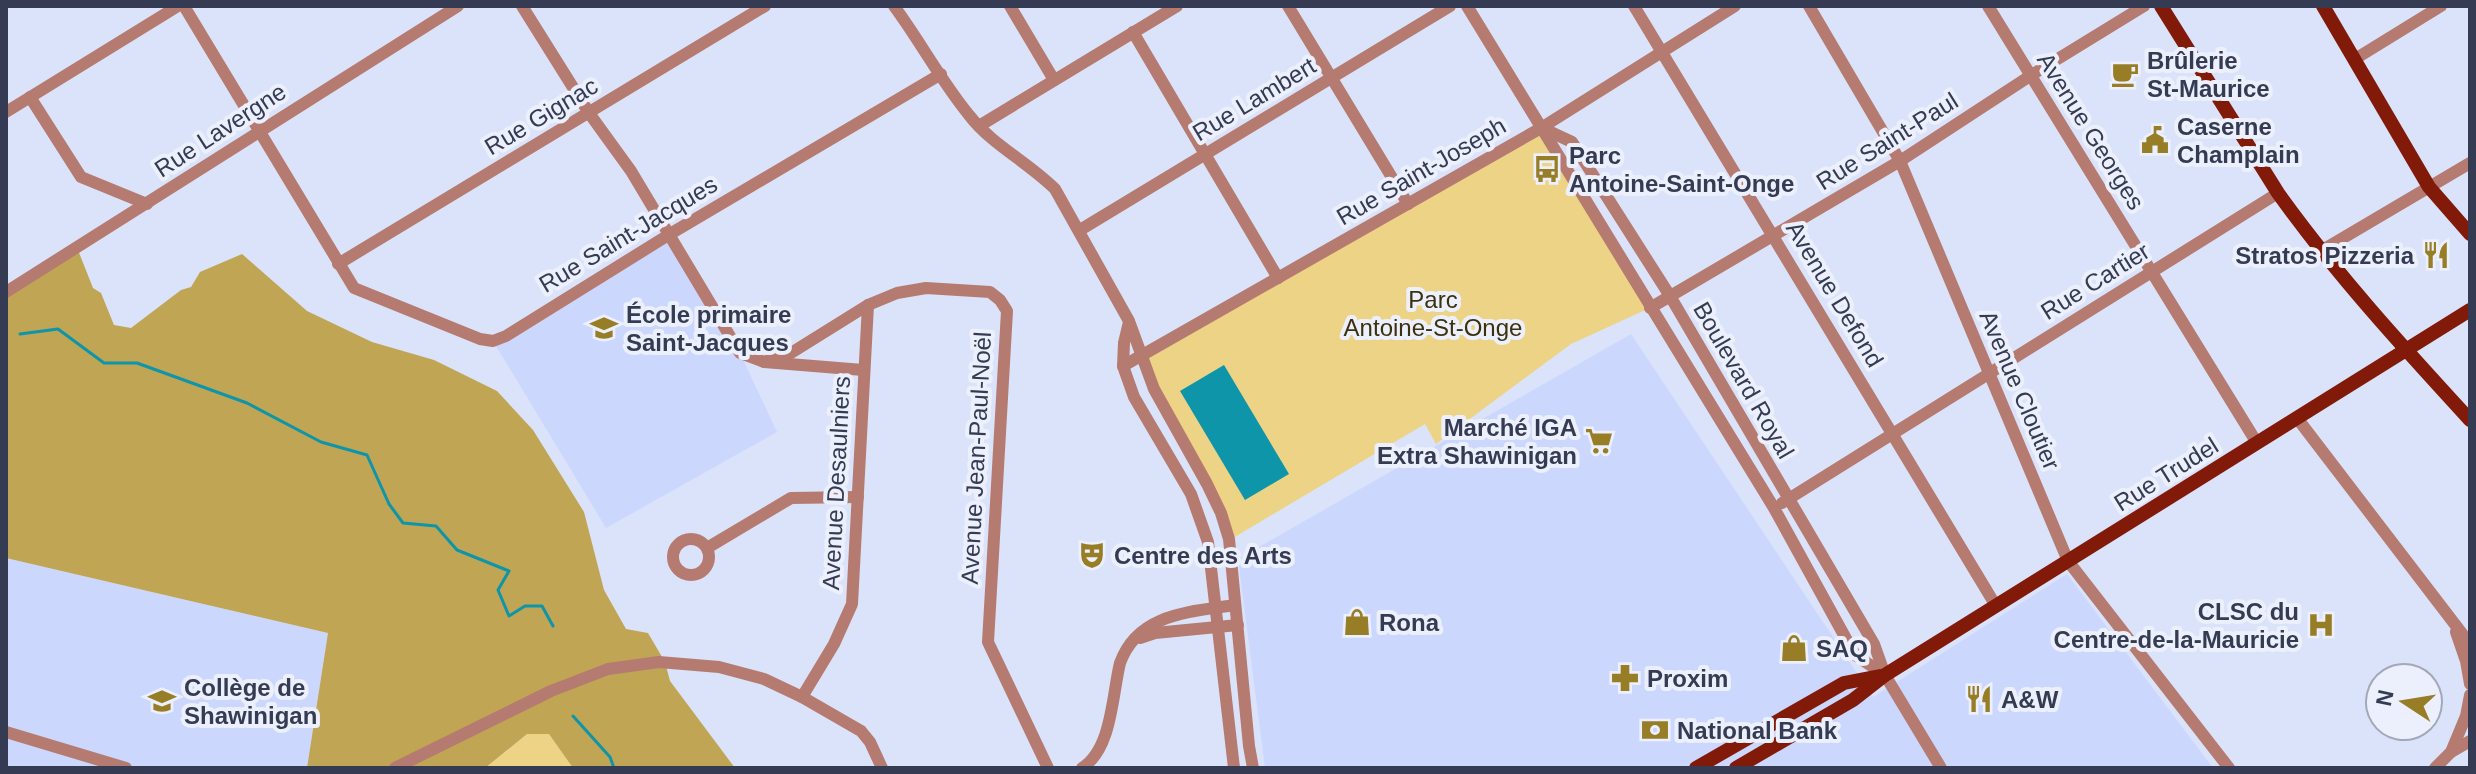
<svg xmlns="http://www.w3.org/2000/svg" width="2476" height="774" font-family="Helvetica,sans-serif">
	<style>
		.built { fill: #ccd7fe }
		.green { fill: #ecd385 }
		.forest { fill: #bfa554 }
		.water { fill: #0e95aa }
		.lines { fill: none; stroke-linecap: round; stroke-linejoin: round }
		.stream { stroke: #0e95aa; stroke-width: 3 }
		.minor { stroke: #b57b70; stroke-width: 12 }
		.major { stroke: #811a08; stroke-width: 14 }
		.labels { text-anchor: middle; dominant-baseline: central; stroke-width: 8; stroke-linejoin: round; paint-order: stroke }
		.poi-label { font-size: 24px; font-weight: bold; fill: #353b52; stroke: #ecf0fc; text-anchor: start }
		.street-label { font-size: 24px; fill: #353b52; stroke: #ecf0fc }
		.park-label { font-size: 24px; fill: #3c310c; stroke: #ecf0fc }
	</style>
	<rect width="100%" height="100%" fill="#dbe3fa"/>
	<!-- built -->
	<g class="built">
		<path d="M670,234l70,119 37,79 -171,96 -113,-187z"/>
		<path d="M1631,334l242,363 194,-123 146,194h-948l-27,-209z"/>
		<path d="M6,558l322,75 -21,135h-301z"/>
	</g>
	<!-- green -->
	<g class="green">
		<path d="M1541,128l113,178 -83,38 -135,100 -11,-20 -192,114 -93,-181z"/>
		<path d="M527,734h22l24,34h-88z"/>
	</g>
	<!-- forest -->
	<path class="forest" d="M76,245l17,43 8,5 13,32 17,3 50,-38 10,-3 9,-15 42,-18 65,57 65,31 62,18 63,31 36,39 51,82 20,78 22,39 22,4 17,29 5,19 65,87h-162l-24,-34h-22l-42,34h-178l21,-135 -322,-75v-270z"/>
	<!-- water -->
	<path class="water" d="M1224,365l65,109 -44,26 -65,-109z"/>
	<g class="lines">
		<!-- stream -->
		<g class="stream">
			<path d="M20,334l38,-5 46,34h33l110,40 74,39 46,13 22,49 14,19 33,3 21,24 52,21 -11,19 11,26 16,-10h17l11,20"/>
			<path d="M573,716l37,41 4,11"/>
		</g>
		<!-- minor -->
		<g class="minor">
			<path d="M184,6l170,282 126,51 13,2 13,-5 164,-102 271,-160"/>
			<path d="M522,6l67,107 42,58 109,182 24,9 99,8"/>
			<path d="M894,6c26,35 47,75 75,109 23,30 59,47 86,74l74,132 25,68 53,95 14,29 8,26 20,207 4,22"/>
			<path d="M1010,6l44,74"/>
			<path d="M1288,6l120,198"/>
			<path d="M1467,6l307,502 81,147 30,20"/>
			<path d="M1634,6l362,600"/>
			<path d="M1809,6l91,155 168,400 161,207"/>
			<path d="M1988,6l269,437"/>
			<path d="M1133,32l145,246"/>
			<path d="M2355,59l86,-53"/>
			<path d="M30,97l51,80 66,27"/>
			<path d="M6,112l172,-106"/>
			<path d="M979,126l198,-120"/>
			<path d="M1542,128l30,14 98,154 204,348 11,31 56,93"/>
			<path d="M1080,230l370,-224"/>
			<path d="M2321,251l149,-88"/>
			<path d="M338,264l427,-258"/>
			<path d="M6,292l452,-286"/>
			<path d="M1650,308l250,-147 130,-85 114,-70"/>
			<path d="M1129,322l-5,21 -1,23 11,31 57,97 17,48 26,226"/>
			<path d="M764,362l27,-9 77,-48 29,-12 29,-5 64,4 10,8 7,11 -19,331 60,126"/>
			<path d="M1123,366l418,-238 194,-122"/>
			<path d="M2297,418l173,226"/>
			<path d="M1782,503l496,-310"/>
			<circle cx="691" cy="557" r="18"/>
			<path d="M707,548l84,-50 67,-1"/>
			<path d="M2456,632l10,29 4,23"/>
			<path d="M1140,638l15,-5 83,-8"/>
			<path d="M802,697l32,-53 18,-40 16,-299"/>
			<path d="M6,732l120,36"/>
			<path d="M2451,752l15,-36 4,-21"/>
			<path d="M395,768l156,-77 57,-22 51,-7 60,5 45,12 38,18 59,34 9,11 12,26"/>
			<path d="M1082,768c30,-19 30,-72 38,-105 18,-50 70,-51 115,-58"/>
			<path d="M2435,768l16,-16 19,-11"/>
		</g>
		<!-- major -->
		<g class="major">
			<path d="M2161,6l117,187c58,81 125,154 192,227"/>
			<path d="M2323,6l106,181 41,47"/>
			<path d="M1696,768l148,-85 36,-7"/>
			<path d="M1736,768l117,-68 32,-25 585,-365"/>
		</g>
	</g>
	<!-- icons -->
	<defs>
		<g id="cafe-bare" transform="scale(2.16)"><path d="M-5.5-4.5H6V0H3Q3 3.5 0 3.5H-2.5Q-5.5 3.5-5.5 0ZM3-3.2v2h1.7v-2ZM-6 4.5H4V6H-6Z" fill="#977d25" stroke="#ecf0fc" stroke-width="2.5" paint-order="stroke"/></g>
		<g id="civic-bare" transform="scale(2.16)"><path d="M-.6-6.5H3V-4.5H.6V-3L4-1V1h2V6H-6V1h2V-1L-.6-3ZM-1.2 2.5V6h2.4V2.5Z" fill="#977d25" stroke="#ecf0fc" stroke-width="2.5" paint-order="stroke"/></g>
		<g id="bus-bare" transform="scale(2.16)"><path d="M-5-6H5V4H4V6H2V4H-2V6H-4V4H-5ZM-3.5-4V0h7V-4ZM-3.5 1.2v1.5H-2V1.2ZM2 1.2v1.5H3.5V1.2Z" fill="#977d25" stroke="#ecf0fc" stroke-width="2.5" paint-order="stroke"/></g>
		<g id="restaurant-bare" transform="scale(2.16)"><path d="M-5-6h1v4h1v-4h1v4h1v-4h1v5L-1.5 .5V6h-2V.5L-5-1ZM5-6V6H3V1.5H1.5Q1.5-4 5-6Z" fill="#977d25" stroke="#ecf0fc" stroke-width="2.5" paint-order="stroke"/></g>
		<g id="school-bare" transform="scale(2.16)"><path d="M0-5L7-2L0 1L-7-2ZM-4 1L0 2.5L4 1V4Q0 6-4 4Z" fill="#977d25" stroke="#ecf0fc" stroke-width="2.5" paint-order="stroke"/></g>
		<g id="supermarket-bare" transform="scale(2.16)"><path d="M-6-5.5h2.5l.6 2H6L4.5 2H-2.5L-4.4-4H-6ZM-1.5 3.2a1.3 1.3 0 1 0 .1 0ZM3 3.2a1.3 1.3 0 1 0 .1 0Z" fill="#977d25" stroke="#ecf0fc" stroke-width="2.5" paint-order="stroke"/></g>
		<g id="theatre-bare" transform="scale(2.16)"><path d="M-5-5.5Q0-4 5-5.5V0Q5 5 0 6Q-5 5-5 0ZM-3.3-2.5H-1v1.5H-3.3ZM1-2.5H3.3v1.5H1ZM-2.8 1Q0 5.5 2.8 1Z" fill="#977d25" stroke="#ecf0fc" stroke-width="2.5" paint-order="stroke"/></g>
		<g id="shop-bare" transform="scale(2.16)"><path d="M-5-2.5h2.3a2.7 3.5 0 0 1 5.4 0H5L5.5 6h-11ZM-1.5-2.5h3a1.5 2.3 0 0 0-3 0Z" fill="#977d25" stroke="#ecf0fc" stroke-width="2.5" paint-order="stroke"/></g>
		<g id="hospital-bare" transform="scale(2.16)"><path d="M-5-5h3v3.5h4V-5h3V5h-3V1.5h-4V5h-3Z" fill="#977d25" stroke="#ecf0fc" stroke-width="2.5" paint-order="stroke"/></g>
		<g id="pharmacy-bare" transform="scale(2.16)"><path d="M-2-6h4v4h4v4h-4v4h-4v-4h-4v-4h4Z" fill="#977d25" stroke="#ecf0fc" stroke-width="2.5" paint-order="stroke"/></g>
		<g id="university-bare" transform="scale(2.16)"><path d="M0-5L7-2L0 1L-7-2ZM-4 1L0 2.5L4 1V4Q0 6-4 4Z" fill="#977d25" stroke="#ecf0fc" stroke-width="2.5" paint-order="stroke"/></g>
		<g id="bank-bare" transform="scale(2.16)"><path d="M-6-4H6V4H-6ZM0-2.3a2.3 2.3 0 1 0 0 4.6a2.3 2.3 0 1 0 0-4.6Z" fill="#977d25" stroke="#ecf0fc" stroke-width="2.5" paint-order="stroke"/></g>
	</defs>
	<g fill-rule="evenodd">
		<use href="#cafe-bare" x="2125" y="74"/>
		<use href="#civic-bare" x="2155" y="140"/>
		<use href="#bus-bare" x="1547" y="169"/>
		<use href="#restaurant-bare" x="2436" y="255"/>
		<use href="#school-bare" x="604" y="328"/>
		<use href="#supermarket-bare" x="1599" y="441"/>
		<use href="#theatre-bare" x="1092" y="555"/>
		<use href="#shop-bare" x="1357" y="622"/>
		<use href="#hospital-bare" x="2321" y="625"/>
		<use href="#shop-bare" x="1794" y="648"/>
		<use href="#pharmacy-bare" x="1625" y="678"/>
		<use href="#restaurant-bare" x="1979" y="699"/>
		<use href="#university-bare" x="162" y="701"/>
		<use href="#bank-bare" x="1655" y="730"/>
	</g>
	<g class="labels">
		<!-- poi labels -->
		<g class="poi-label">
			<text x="2147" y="60">Brûlerie<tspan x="2147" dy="28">St-Maurice</tspan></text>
			<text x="2177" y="126">Caserne<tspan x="2177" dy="28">Champlain</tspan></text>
			<text x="1569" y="155">Parc<tspan x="1569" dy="28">Antoine-Saint-Onge</tspan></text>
			<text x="2414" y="255" text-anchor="end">Stratos Pizzeria</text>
			<text x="626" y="314">École primaire<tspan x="626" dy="28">Saint-Jacques</tspan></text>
			<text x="1577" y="427" text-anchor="end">Marché IGA<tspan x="1577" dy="28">Extra Shawinigan</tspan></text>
			<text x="1114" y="555">Centre des Arts</text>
			<text x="2299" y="611" text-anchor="end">CLSC du<tspan x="2299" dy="28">Centre-de-la-Mauricie</tspan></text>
			<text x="1379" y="622">Rona</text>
			<text x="1816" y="648">SAQ</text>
			<text x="1647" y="678">Proxim</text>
			<text x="184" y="687">Collège de<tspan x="184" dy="28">Shawinigan</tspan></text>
			<text x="2001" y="699">A&amp;W</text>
			<text x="1677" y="730">National Bank</text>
		</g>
		<!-- street labels -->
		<g class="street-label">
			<text transform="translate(1254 99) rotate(-31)">Rue Lambert</text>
			<text transform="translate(541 116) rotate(-31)">Rue Gignac</text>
			<text transform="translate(220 130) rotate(-33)">Rue Lavergne</text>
			<text transform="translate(2091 131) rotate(58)">Avenue Georges</text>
			<text transform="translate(1887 141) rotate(-32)">Rue Saint-Paul</text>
			<text transform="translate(1421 171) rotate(-30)">Rue Saint-Joseph</text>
			<text transform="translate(628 234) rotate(-31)">Rue Saint-Jacques</text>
			<text transform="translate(2095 281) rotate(-32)">Rue Cartier</text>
			<text transform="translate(1835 294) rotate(59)">Avenue Defond</text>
			<text transform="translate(1744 380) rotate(60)">Boulevard Royal</text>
			<text transform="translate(2020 390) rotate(67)">Avenue Cloutier</text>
			<text transform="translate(976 458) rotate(-87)">Avenue Jean-Paul-Noël</text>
			<text transform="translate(2166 474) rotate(-32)">Rue Trudel</text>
			<text transform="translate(836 483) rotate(-87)">Avenue Desaulniers</text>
		</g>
		<!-- park labels -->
		<g class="park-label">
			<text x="1433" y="299">Parc<tspan x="1433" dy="28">Antoine-St-Onge</tspan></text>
		</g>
	</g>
	<!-- border -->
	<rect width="2476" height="774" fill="none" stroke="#353b52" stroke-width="16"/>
	<!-- north arrow -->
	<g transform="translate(2404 702) rotate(282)"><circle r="38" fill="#ecf0fc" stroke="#a3a8b8" stroke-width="2"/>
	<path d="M0-6L14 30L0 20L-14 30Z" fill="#977d25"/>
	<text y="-12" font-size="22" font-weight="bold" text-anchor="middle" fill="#353b52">N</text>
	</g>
</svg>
